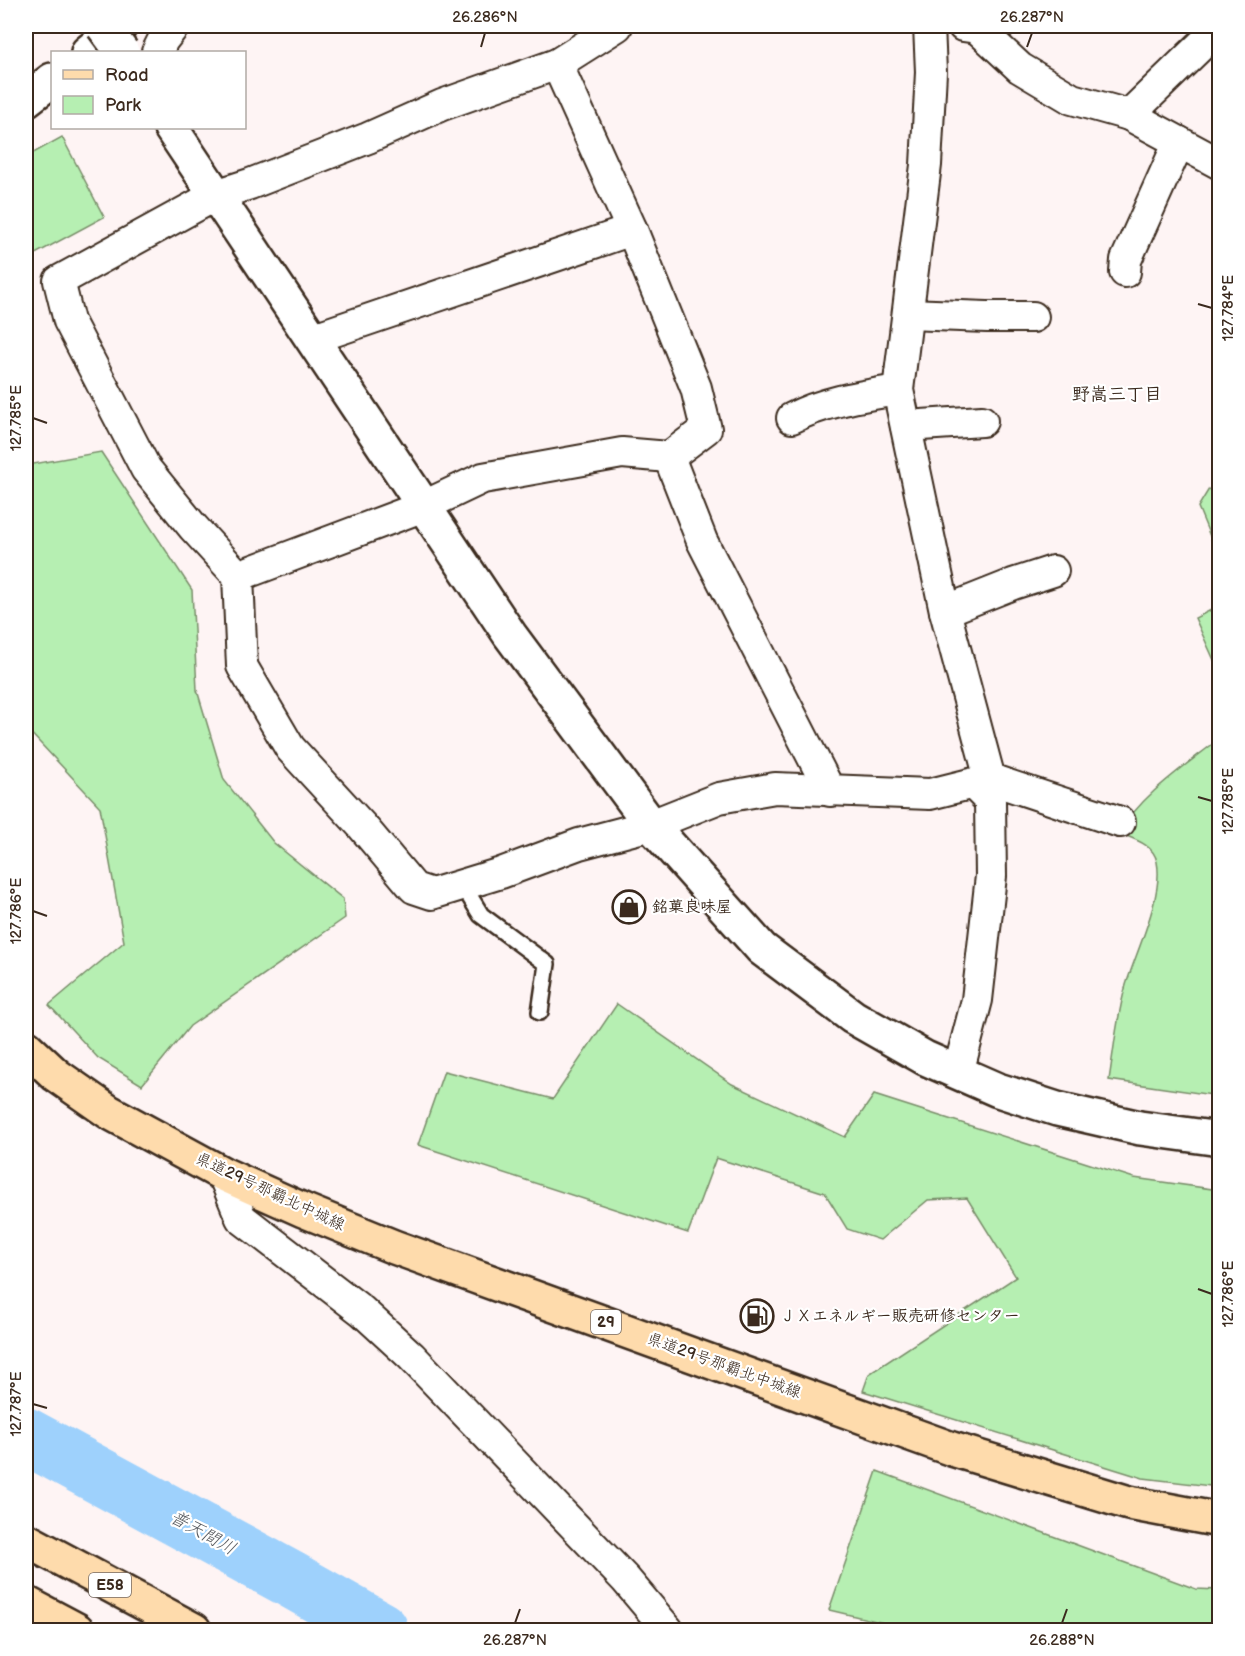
<svg xmlns="http://www.w3.org/2000/svg" width="1245" height="1656" font-family="'Balsamiq Sans','Klee One',sans-serif">
	<style>
		.green { fill: #b6efb2; stroke: #788c68; stroke-width: 1.5 }
		.lines { fill: none; stroke-linecap: round; stroke-linejoin: round }
		.river { stroke: #9ed1fc; stroke-width: 57 }
		.lane-casing { stroke: #3b2a1e; stroke-width: 20 }
		.street-casing { stroke: #3b2a1e; stroke-width: 34 }
		.secondary-casing { stroke: #3b2a1e; stroke-width: 38 }
		.primary-casing { stroke: #3b2a1e; stroke-width: 38 }
		.highway-casing { stroke: #3b2a1e; stroke-width: 38 }
		.lane { stroke: #fff; stroke-width: 15 }
		.street { stroke: #fff; stroke-width: 30 }
		.secondary { stroke: #fff; stroke-width: 33 }
		.primary { stroke: #fedbac; stroke-width: 33 }
		.highway { stroke: #fedbac; stroke-width: 33 }
		.secondary-bridge-casing { stroke: #3b2a1e; stroke-width: 38; stroke-linecap: butt }
		.secondary-bridge { stroke: #fff; stroke-width: 33 }
		.ticks { fill: none; stroke: #3b2a1e; stroke-width: 2 }
		.labels { text-anchor: middle; dominant-baseline: central; stroke-width: 4.5; stroke-linejoin: round; paint-order: stroke }
		.shield { fill: #fff; stroke: #766a62; stroke-width: 1.5 }
		.shield-label { font-size: 15px; font-weight: bold; fill: #3b2a1e }
		.poi-label { font-size: 16px; font-weight: bold; fill: #3b2a1e; stroke: #fff; text-anchor: start }
		.street-label { font-size: 16px; fill: #3b2a1e; stroke: #fff }
		.neighbourhood-label { font-size: 18px; font-weight: bold; fill: #3b2a1e; stroke: #fff }
		.water-label { font-size: 18px; font-style: italic; fill: #595c61; stroke: #fff }
		.neatline { fill: none; stroke: #3b2a1e; stroke-width: 2 }
		.ticks-label { font-size: 15px; text-anchor: middle; fill: #3b2a1e }
	</style>
	<rect width="100%" height="100%" fill="#fef4f4"/>
	<filter id="ink" filterUnits="userSpaceOnUse"><feTurbulence type="fractalNoise" baseFrequency=".0167" numOctaves="2"/><feDisplacementMap in="SourceGraphic" scale="12" xChannelSelector="R" yChannelSelector="G"/><feConvolveMatrix kernelMatrix="1 2 1 2 8 2 1 2 1" color-interpolation-filters="sRGB"/></filter>
	<g filter="url(#ink)">
		<!-- green -->
		<g class="green">
			<path d="M62,137l42,80 -78,42v-102z"/>
			<path d="M101,452l91,138 5,100 27,90 50,63 69,56 2,19 -155,108 -48,59 -44,-27 -49,-53 75,-63 -24,-135 -74,-79v-267l2,4z"/>
			<path d="M1209,489l10,9v60l-21,-51z"/>
			<path d="M1219,606v65l-24,-53z"/>
			<path d="M1219,739v357l-110,-16c5,-31 8,-65 17,-95 10,-33 38,-90 31,-123 -3,-18 -24,-23 -38,-29 23,-39 65,-66 100,-94z"/>
			<path d="M617,1004l115,80 113,53 29,-42 260,83 85,12v297l-76,-9 -280,-87 6,-17 147,-97 -49,-79 -39,2 -48,40 -33,-11 -22,-36 -109,-35 -28,75 -270,-88 26,-74 109,28z"/>
			<path d="M877,1471l319,118 23,1v40h-305l-85,-20z"/>
		</g>
		<g class="lines">
			<!-- river -->
			<path class="river" d="M26,1436l264,143 90,51"/>
			<!-- lane casing -->
			<g class="lane-casing">
				<path id="lane" d="M462,884l19,31 66,49 -7,48"/>
			</g>
			<!-- street casing -->
			<g class="street-casing">
				<g id="street">
					<path d="M617,26l-60,38 -115,41 -74,33 -118,46 -34,11 -157,86 10,40 77,148 47,58 45,49 4,90 48,82 72,78 52,62 18,6 69,-21 78,-29 72,-19 68,-27 56,-10 155,6 60,-15 130,43"/>
					<path d="M929,26l2,46 -5,93 -28,225 47,221 45,168"/>
					<path d="M963,26l14,2 43,40 52,31 57,16 91,49"/>
					<path d="M157,52l6,-12 11,-14"/>
					<path d="M557,64l75,166 64,158 10,41 -37,28 33,84 128,250"/>
					<path d="M1129,115l91,-88"/>
					<path d="M1125,272l1,-12 53,-118"/>
					<path d="M908,314l79,3h46"/>
					<path d="M311,339l321,-109"/>
					<path d="M792,418c33,-17 70,-22 106,-28"/>
					<path d="M906,426l76,-5"/>
					<path d="M238,576l186,-70 59,-28 139,-25 47,4"/>
					<path d="M945,611l68,-27 40,-13"/>
					<path d="M958,1073l19,-73 14,-124 -1,-75 -17,-17"/>
					<path d="M223,1174l18,44 121,93 49,45 215,224 42,50"/>
				</g>
			</g>
			<!-- secondary casing -->
			<g class="secondary-casing">
				<g id="secondary">
					<path d="M88,52l32,-26"/>
					<path d="M26,100l26,-20"/>
					<path d="M171,128l339,507 141,190 111,124 91,68 72,41 73,32 59,19 83,19 80,11"/>
				</g>
			</g>
			<!-- primary casing -->
			<g class="primary-casing">
				<path id="primary" d="M26,1047l30,28 53,37 114,62 80,36 91,37 558,202 177,54 91,17"/>
			</g>
			<!-- highway casing -->
			<g class="highway-casing">
				<g id="highway">
					<path d="M26,1540l168,90"/>
					<path d="M26,1603l51,27"/>
				</g>
			</g>
			<!-- lane -->
			<use href="#lane" class="lane"/>
			<!-- street -->
			<use href="#street" class="street"/>
			<!-- secondary -->
			<use href="#secondary" class="secondary"/>
			<!-- primary -->
			<use href="#primary" class="primary"/>
			<!-- highway -->
			<use href="#highway" class="highway"/>
			<!-- secondary-bridge casing -->
			<g class="secondary-bridge-casing">
				<path id="secondary-bridge" d="M103,26l19,26"/>
			</g>
			<!-- secondary-bridge -->
			<use href="#secondary-bridge" class="secondary-bridge"/>
		</g>
	</g>
	<!-- ticks -->
	<path class="ticks" d="M481,47l4,-14M1027,47l5,-14M1198,304l14,4M33,418l14,5M1198,797l14,4M33,911l14,5M1198,1289l14,5M33,1404l14,4M515,1623l5,-14M1062,1623l5,-14"/>
	<!-- icons -->
	<defs>
		<g id="shop-ring" transform="scale(1.725)"><circle r="9.5" fill="#fff" stroke="#3b2a1e" stroke-width="1.5"/><path d="M-5-2.5h2.3a2.7 3.5 0 0 1 5.4 0H5L5.5 6h-11ZM-1.5-2.5h3a1.5 2.3 0 0 0-3 0Z" fill="#3b2a1e"/></g>
		<g id="fuel-ring" transform="scale(1.725)"><circle r="9.5" fill="#fff" stroke="#3b2a1e" stroke-width="1.5"/><path d="M-5.5-6h7V0h2V4h1.3V-2.5L3-4.5l.8-.8L6-3V5H2.5V1h-1V6h-7ZM-4.2-4.7v3.2H.2V-4.7Z" fill="#3b2a1e"/></g>
	</defs>
	<g fill-rule="evenodd">
		<use href="#shop-ring" x="629" y="907"/>
		<use href="#fuel-ring" x="757" y="1316"/>
	</g>
	<g class="labels">
		<!-- shield labels -->
		<g class="shield">
			<rect x="591" y="1310" width="30" height="24" rx="4.5"/>
			<rect x="89" y="1573" width="42" height="24" rx="4.5"/>
		</g>
		<g class="shield-label">
			<text x="606" y="1322">29</text>
			<text x="110" y="1585">E58</text>
		</g>
		<!-- poi labels -->
		<g class="poi-label">
			<text x="652" y="907">銘菓良味屋</text>
			<text x="780" y="1316">ＪＸエネルギー販売研修センター</text>
		</g>
		<!-- street labels -->
		<g class="street-label">
			<text transform="translate(270 1192) rotate(25)">県道29号那覇北中城線</text>
			<text transform="translate(724 1366) rotate(20)">県道29号那覇北中城線</text>
		</g>
		<!-- neighbourhood labels -->
		<g class="neighbourhood-label">
			<text x="1117" y="394">野嵩三丁目</text>
		</g>
		<!-- water labels -->
		<g class="water-label">
			<text transform="translate(203 1533) rotate(29)">普天間川</text>
		</g>
	</g>
	<!-- margin -->
	<rect width="1245" height="1656" fill="none" stroke="#fff" stroke-width="66"/>
	<!-- legend -->
	<rect x="51" y="51" width="195" height="78" fill="#ffffff" stroke="#b1aaa5" stroke-width="1.5"/>
	<rect x="63" y="70" width="30" height="9" fill="#fedbac" stroke="#b1aaa5" stroke-width="1.5"/>
	<text x="105" y="81" font-size="18" fill="#3b2a1e">Road</text>
	<rect x="63" y="96" width="30" height="18" fill="#b6efb2" stroke="#b1aaa5" stroke-width="1.5"/>
	<text x="105" y="111" font-size="18" fill="#3b2a1e">Park</text>
	<rect x="33" y="33" width="1179" height="1590" class="neatline"/>
	<g class="ticks-label">
		<text x="485" y="22">26.286°N</text>
		<text x="1032" y="22">26.287°N</text>
		<text transform="translate(1228 308) rotate(-90)" y="5">127.784°E</text>
		<text transform="translate(16 418) rotate(-90)" y="5">127.785°E</text>
		<text transform="translate(1228 801) rotate(-90)" y="5">127.785°E</text>
		<text transform="translate(16 911) rotate(-90)" y="5">127.786°E</text>
		<text transform="translate(1228 1294) rotate(-90)" y="5">127.786°E</text>
		<text transform="translate(16 1404) rotate(-90)" y="5">127.787°E</text>
		<text x="515" y="1645">26.287°N</text>
		<text x="1062" y="1645">26.288°N</text>
	</g>
</svg>
